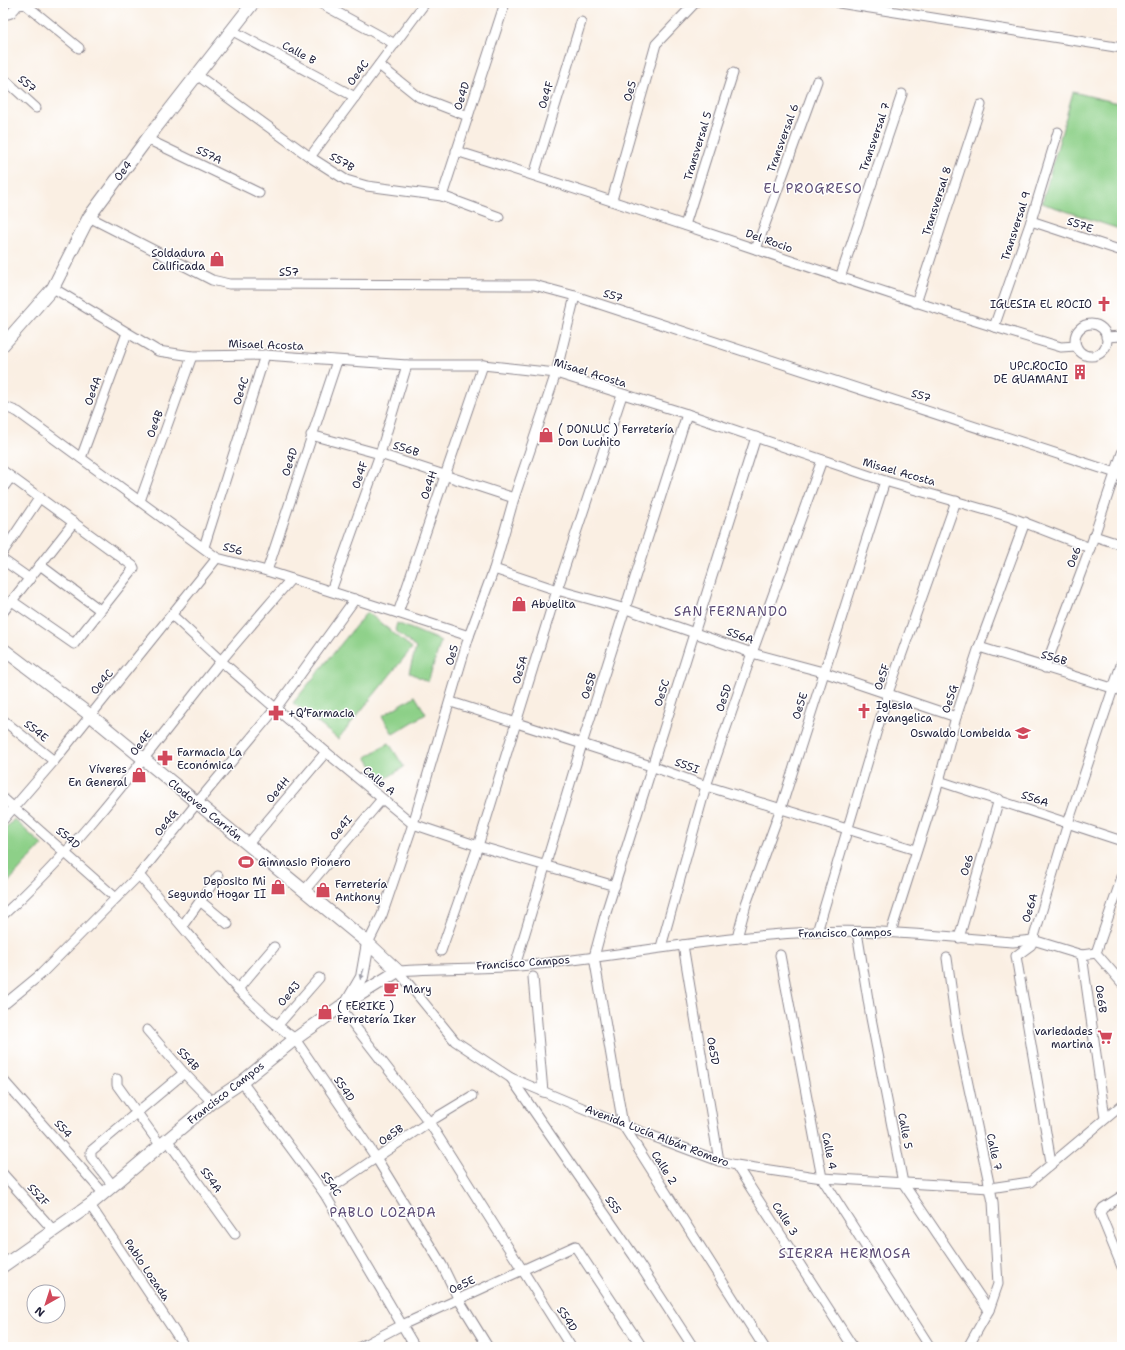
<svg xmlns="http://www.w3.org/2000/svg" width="1125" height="1350" font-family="'Shantell Sans',sans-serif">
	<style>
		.green { fill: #8dd088; stroke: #587962 }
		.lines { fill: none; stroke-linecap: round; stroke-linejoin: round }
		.minor-casing { stroke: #8e888f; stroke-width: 11 }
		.tertiary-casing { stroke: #8e888f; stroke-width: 14 }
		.minor { stroke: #fff; stroke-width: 9 }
		.tertiary { stroke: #fff; stroke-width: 12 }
		.oneway { fill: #9c9ca7 }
		.labels { text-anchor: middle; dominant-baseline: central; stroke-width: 3; stroke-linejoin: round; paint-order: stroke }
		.street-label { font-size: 11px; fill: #22223b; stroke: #fff }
		.poi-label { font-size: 11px; fill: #22223b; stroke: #fff; text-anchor: start }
		.quarter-label { font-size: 13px; letter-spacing: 1px; fill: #5a4a73; stroke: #fff }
	</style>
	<rect width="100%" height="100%" fill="#fff"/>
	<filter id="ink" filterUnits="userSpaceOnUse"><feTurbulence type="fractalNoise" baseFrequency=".025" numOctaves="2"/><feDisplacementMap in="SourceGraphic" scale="8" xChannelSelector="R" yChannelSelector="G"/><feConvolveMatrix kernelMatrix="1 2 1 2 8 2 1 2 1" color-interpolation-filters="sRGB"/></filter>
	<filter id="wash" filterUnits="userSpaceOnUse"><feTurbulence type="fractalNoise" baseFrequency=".012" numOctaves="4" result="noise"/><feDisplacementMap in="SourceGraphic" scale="16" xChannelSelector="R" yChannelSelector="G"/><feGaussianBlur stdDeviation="0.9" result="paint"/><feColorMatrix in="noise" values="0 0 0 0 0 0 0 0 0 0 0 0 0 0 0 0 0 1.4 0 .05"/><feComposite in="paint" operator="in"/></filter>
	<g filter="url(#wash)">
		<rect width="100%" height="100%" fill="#faefe3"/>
		<!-- green -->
		<g class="green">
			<path d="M1073,92l49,12v115l-3,10 -77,-26z"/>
			<path d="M367,612l45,36 -74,91 -45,-36z"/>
			<path d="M397,623l44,18 -13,41 -19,-10 7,-24 -21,-18z"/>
			<path d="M415,696l11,18 -33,20 -11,-18z"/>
			<path d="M389,743l15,24 -22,14 -16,-24z"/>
			<path d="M14,819l28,26 -39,43v-56z"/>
		</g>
	</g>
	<g filter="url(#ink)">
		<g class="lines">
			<!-- minor casing -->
			<g class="minor-casing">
				<g id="minor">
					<path d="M320,3l75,41"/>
					<path d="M839,3l283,45"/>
					<path d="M3,12l5,2 3,-1 7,-8 7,-1 54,44"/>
					<path d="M231,30l124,67"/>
					<path d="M379,65l40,32 49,19"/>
					<path d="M197,75l113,82 36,23 21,6 75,10 57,21"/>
					<path d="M3,78l33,30"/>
					<path d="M147,139l112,54"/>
					<path d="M456,151c203,63 402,136 605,196l15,-1"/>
					<path d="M310,157l115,-154"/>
					<path d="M534,175l47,-153"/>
					<path d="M442,196l63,-193"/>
					<path d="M612,200l44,-156 39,-41"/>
					<path d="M89,217l123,63 17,4 305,1 41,11 547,179"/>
					<path d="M1031,221l91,30"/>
					<path d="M685,225l48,-152"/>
					<path d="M756,249l61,-168"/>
					<path d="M840,278l62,-184"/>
					<path d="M53,288l105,63 34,5 73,-1 142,10h76l73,8 131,41 198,67 125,36 80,31"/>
					<path d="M916,303l65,-198"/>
					<circle cx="1091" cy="340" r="16"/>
					<path d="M994,327l37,-106 27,-89"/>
					<path d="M1106,337l16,-1"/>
					<path d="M3,406l15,6 199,146 50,13 202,65"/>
					<path d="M311,435l69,19 134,44"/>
					<path d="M756,437l-151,479 -11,41 29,168 141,222"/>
					<path d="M81,458l46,-125"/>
					<path d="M3,471l130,95 1,2 -60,76 -62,-43"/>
					<path d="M3,488l8,-11"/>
					<path d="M140,501l52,-145"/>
					<path d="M1094,536l28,9"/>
					<path d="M204,547l61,-192"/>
					<path d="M3,552l37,-55"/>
					<path d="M3,560l27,19"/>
					<path d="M40,565l60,45"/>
					<path d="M494,569l63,21 69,19 126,44 71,19 133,45"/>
					<path d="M267,571l70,-210"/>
					<path d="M331,591l49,-137 27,-89"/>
					<path d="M3,612l71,-90"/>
					<path d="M398,613l85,-248"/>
					<path d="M172,615l49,46 105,91 87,72 65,22 137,40"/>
					<path d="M979,647l143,44"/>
					<path d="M1045,668l45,-120 32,-95"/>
					<path d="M451,702l200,64 55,20 210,64"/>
					<path d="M3,720l51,41"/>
					<path d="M939,781l183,60"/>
					<path d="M3,798l113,100"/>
					<path d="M3,820l51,-59 163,-203"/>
					<path d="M248,844l78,-92"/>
					<path d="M139,875c49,57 95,120 156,164l82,120 65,106 17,35 29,47"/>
					<path d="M304,891l78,-92"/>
					<path d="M200,901l28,23"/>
					<path d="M3,915c83,-75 147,-166 217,-253 23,-28 48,-56 71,-83"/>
					<path d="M183,925l35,-49"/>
					<path d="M817,932l71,-239 68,-192"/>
					<path d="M857,932l14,86 32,165 86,127"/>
					<path d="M891,932l48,-151 17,-64 23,-70 46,-125"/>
					<path d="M737,938l9,-34 35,-96 104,-327"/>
					<path d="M959,938l40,-139"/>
					<path d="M368,943l14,-28 31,-91 56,-188 25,-67 20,-71 42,-125 19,-77"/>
					<path d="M683,945l36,216"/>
					<path d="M661,947l45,-161 46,-133 70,-193"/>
					<path d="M441,951l37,-105 79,-256 65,-195"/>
					<path d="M1096,953l26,-76"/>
					<path d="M780,955l42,223 108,169"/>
					<path d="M1082,955l23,163"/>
					<path d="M947,958l11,79 35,165 5,82 -9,26 -21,37"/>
					<path d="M515,966l67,-222 105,-330"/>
					<path d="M398,971l57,70 56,37 112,47 96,36 17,4 86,13 168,10 40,-6 92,-77"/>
					<path d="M398,971c40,-3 81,-2 121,-5 99,-9 196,-30 296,-34 66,-3 133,5 198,10l20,-2 49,15 14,-2 26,30"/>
					<path d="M533,977l10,115"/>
					<path d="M238,989l36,-42"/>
					<path d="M3,1003h3l34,-28 99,-100 58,-72 79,-95 79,-109"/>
					<path d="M340,1007l89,115 142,225"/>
					<path d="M277,1026l42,-48"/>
					<path d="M147,1030l37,43 28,29"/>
					<path d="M511,1078l123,178 59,91"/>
					<path d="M117,1079v6l44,61"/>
					<path d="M3,1080l101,114"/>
					<path d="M242,1082l82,111 91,154"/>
					<path d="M168,1141l67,93"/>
					<path d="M1051,1162l-35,-206 15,-11 2,-5 35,-117 54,-161"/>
					<path d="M736,1165l117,182"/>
					<path d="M3,1174l51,57"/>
					<path d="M113,1186l-22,-29v-6l93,-78"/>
					<path d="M324,1193l105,-71 43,-26"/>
					<path d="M1122,1196l-19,12 -3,5 22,54"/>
					<path d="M90,1205l95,142"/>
					<path d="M360,1347l42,-22 173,-79 67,101"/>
				</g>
			</g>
			<!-- tertiary casing -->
			<g class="tertiary-casing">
				<g id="tertiary">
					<path d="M3,345l50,-57 36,-71 58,-78 106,-136"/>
					<path d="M3,649l87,66 278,228 30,28 -58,36 -45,32 -53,43 -30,20 -122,103 -87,61"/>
					<path d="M348,1001l14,-24 6,-34"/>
				</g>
			</g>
			<!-- minor -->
			<use href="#minor" class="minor"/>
			<!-- tertiary -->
			<use href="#tertiary" class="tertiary"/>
		</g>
		<!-- one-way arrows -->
		<defs><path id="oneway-solid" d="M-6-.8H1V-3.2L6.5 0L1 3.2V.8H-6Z"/></defs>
		<use class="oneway" href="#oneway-solid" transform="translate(362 974) rotate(108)"/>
	</g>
	<!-- icons -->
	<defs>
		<g id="shop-bare" transform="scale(1.2)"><path d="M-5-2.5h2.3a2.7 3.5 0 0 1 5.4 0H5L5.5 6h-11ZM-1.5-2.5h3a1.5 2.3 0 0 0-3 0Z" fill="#d1495b" stroke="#fff" stroke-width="2.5" paint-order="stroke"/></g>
		<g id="church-bare" transform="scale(1.2)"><path d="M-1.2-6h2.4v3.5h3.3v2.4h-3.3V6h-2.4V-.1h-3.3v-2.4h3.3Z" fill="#d1495b" stroke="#fff" stroke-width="2.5" paint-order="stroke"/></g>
		<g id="building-bare" transform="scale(1.2)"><path d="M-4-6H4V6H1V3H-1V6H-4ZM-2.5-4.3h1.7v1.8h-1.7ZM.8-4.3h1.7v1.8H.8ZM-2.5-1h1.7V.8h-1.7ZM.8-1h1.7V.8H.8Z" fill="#d1495b" stroke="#fff" stroke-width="2.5" paint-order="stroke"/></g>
		<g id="pharmacy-bare" transform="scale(1.2)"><path d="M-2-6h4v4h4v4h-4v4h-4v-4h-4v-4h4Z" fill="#d1495b" stroke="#fff" stroke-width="2.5" paint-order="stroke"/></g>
		<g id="school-bare" transform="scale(1.2)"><path d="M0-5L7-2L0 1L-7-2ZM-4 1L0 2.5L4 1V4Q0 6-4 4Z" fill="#d1495b" stroke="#fff" stroke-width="2.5" paint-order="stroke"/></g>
		<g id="stadium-bare" transform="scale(1.2)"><path d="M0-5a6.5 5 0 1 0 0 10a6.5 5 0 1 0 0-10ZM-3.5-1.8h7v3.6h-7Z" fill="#d1495b" stroke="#fff" stroke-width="2.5" paint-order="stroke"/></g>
		<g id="cafe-bare" transform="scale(1.2)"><path d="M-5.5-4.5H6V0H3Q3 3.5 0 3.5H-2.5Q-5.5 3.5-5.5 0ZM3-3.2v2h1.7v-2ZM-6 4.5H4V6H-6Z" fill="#d1495b" stroke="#fff" stroke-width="2.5" paint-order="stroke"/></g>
		<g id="supermarket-bare" transform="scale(1.2)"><path d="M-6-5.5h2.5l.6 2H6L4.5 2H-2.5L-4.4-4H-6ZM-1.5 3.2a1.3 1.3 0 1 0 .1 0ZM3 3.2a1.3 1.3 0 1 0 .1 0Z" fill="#d1495b" stroke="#fff" stroke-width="2.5" paint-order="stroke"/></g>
	</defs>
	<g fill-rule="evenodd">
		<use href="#shop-bare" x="217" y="259"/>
		<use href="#church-bare" x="1104" y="304"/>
		<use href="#building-bare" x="1080" y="372"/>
		<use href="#shop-bare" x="546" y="435"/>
		<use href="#shop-bare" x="519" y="604"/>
		<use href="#church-bare" x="864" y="711"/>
		<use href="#pharmacy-bare" x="276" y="713"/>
		<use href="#school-bare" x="1023" y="733"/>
		<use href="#pharmacy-bare" x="165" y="758"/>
		<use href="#shop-bare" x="139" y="775"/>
		<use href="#stadium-bare" x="246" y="862"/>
		<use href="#shop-bare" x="278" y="887"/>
		<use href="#shop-bare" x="323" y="890"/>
		<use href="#cafe-bare" x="391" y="989"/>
		<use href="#shop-bare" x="325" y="1012"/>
		<use href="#supermarket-bare" x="1105" y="1037"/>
	</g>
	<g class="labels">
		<!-- street labels -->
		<g class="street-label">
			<text transform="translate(299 53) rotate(28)">Calle B</text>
			<text transform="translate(358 73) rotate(-53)">Oe4C</text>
			<text transform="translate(27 84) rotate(42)">S57</text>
			<text transform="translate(630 91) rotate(-74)">Oe5</text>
			<text transform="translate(546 95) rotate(-73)">Oe4F</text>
			<text transform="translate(462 96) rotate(-72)">Oe4D</text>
			<text transform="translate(875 137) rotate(-71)">Transversal 7</text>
			<text transform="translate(783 138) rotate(-70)">Transversal 6</text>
			<text transform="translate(698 146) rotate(-73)">Transversal 5</text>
			<text transform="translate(209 155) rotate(26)">S57A</text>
			<text transform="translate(342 162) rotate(30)">S57B</text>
			<text transform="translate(123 171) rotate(-53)">Oe4</text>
			<text transform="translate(937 201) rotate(-72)">Transversal 8</text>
			<text transform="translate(1080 225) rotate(19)">S57E</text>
			<text transform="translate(1016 226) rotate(-72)">Transversal 9</text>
			<text transform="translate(769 241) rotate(19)">Del Rocio</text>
			<text x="289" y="272">S57</text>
			<text transform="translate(613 296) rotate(18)">S57</text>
			<text transform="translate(266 345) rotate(2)">Misael Acosta</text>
			<text transform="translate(590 373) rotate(17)">Misael Acosta</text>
			<text transform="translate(93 391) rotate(-70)">Oe4A</text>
			<text transform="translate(241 391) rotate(-72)">Oe4C</text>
			<text transform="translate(921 396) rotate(18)">S57</text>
			<text transform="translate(155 424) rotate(-70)">Oe4B</text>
			<text transform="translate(406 449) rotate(18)">S56B</text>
			<text transform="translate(290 462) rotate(-72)">Oe4D</text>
			<text transform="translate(899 472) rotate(16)">Misael Acosta</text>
			<text transform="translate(360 475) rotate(-71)">Oe4F</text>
			<text transform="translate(429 485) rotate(-71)">Oe4H</text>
			<text transform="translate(233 549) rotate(17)">S56</text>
			<text transform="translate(1074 557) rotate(-70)">Oe6</text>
			<text transform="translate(740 636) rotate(20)">S56A</text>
			<text transform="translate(452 655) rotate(-74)">Oe5</text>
			<text transform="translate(1054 658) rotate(17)">S56B</text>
			<text transform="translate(520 670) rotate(-73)">Oe5A</text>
			<text transform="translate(882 677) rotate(-71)">Oe5F</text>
			<text transform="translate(102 682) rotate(-50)">Oe4C</text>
			<text transform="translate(589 686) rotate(-72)">Oe5B</text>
			<text transform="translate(662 693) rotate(-72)">Oe5C</text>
			<text transform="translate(724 698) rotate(-71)">Oe5D</text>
			<text transform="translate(950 699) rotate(-72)">Oe5G</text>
			<text transform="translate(800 706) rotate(-73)">Oe5E</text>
			<text transform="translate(36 731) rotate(39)">S54E</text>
			<text transform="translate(141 743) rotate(-52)">Oe4E</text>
			<text transform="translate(687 766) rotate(20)">S55I</text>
			<text transform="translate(379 781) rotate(40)">Calle A</text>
			<text transform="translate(278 790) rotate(-50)">Oe4H</text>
			<text transform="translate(1035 799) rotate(19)">S56A</text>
			<text transform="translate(205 810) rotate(39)">Clodoveo Carrión</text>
			<text transform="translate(166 823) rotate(-52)">Oe4G</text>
			<text transform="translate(341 828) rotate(-50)">Oe4I</text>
			<text transform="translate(68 838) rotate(41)">S54D</text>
			<text transform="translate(967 865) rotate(-74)">Oe6</text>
			<text transform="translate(1030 908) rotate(-73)">Oe6A</text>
			<text transform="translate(845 933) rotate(-1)">Francisco Campos</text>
			<text transform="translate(523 963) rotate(-4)">Francisco Campos</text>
			<text transform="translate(289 994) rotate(-50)">Oe4J</text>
			<text transform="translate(1101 999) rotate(82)">Oe6B</text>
			<text transform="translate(713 1051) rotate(80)">Oe5D</text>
			<text transform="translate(188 1059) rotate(48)">S54B</text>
			<text transform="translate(344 1089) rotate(56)">S54D</text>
			<text transform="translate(226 1093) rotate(-38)">Francisco Campos</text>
			<text transform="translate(63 1129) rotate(48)">S54</text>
			<text transform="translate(905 1131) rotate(79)">Calle 5</text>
			<text transform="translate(391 1135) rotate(-35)">Oe5B</text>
			<text transform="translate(657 1136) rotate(21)">Avenida Lucía Albán Romero</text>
			<text transform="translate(829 1151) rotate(79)">Calle 4</text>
			<text transform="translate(994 1152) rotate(78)">Calle 7</text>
			<text transform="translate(664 1168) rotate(58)">Calle 2</text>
			<text transform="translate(211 1180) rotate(54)">S54A</text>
			<text transform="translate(331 1184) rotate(56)">S54C</text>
			<text transform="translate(38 1195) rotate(48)">S52F</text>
			<text transform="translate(613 1205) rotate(55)">S55</text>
			<text transform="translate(785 1219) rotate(57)">Calle 3</text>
			<text transform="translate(147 1270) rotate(56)">Pablo Lozada</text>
			<text transform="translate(462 1285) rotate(-25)">Oe5E</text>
			<text transform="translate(567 1319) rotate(57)">S54D</text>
		</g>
		<!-- poi labels -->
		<g class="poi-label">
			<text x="205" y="253" text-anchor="end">Soldadura<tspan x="205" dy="13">Calificada</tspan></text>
			<text x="1092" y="304" text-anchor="end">IGLESIA EL ROCIO</text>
			<text x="1068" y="366" text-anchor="end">UPC.ROCIO<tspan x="1068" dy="13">DE GUAMANI</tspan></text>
			<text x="558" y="429">( DONLUC ) Ferretería<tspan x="558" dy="13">Don Luchito</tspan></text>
			<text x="531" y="604">Abuelita</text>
			<text x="876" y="705">Iglesia<tspan x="876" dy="13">evangelica</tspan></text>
			<text x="288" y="713">+Q’Farmacia</text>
			<text x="1011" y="733" text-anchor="end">Oswaldo Lombeida</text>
			<text x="177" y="752">Farmacia La<tspan x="177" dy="13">Económica</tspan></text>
			<text x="127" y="769" text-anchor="end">Víveres<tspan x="127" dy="13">En General</tspan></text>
			<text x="258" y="862">Gimnasio Pionero</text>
			<text x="266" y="881" text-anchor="end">Deposito Mi<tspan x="266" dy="13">Segundo Hogar II</tspan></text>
			<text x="335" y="884">Ferretería<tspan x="335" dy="13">Anthony</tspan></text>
			<text x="403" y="989">Mary</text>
			<text x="337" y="1006">( FERIKE )<tspan x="337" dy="13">Ferretería Iker</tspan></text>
			<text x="1093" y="1031" text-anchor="end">variedades<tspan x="1093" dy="13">martina</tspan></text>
		</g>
		<!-- quarter labels -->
		<g class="quarter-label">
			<text x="813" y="188">EL PROGRESO</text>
			<text x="731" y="611">SAN FERNANDO</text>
			<text x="383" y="1212">PABLO LOZADA</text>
			<text x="845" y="1253">SIERRA HERMOSA</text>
		</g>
	</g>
	<!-- margin -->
	<rect width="1125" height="1350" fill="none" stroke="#fff" stroke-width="16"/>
	<!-- north arrow -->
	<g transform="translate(46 1304) rotate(219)"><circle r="19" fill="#ffffff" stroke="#a7a7b1"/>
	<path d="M0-3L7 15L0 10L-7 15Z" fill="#d1495b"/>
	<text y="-6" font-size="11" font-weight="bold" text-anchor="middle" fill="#22223b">N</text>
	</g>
</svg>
